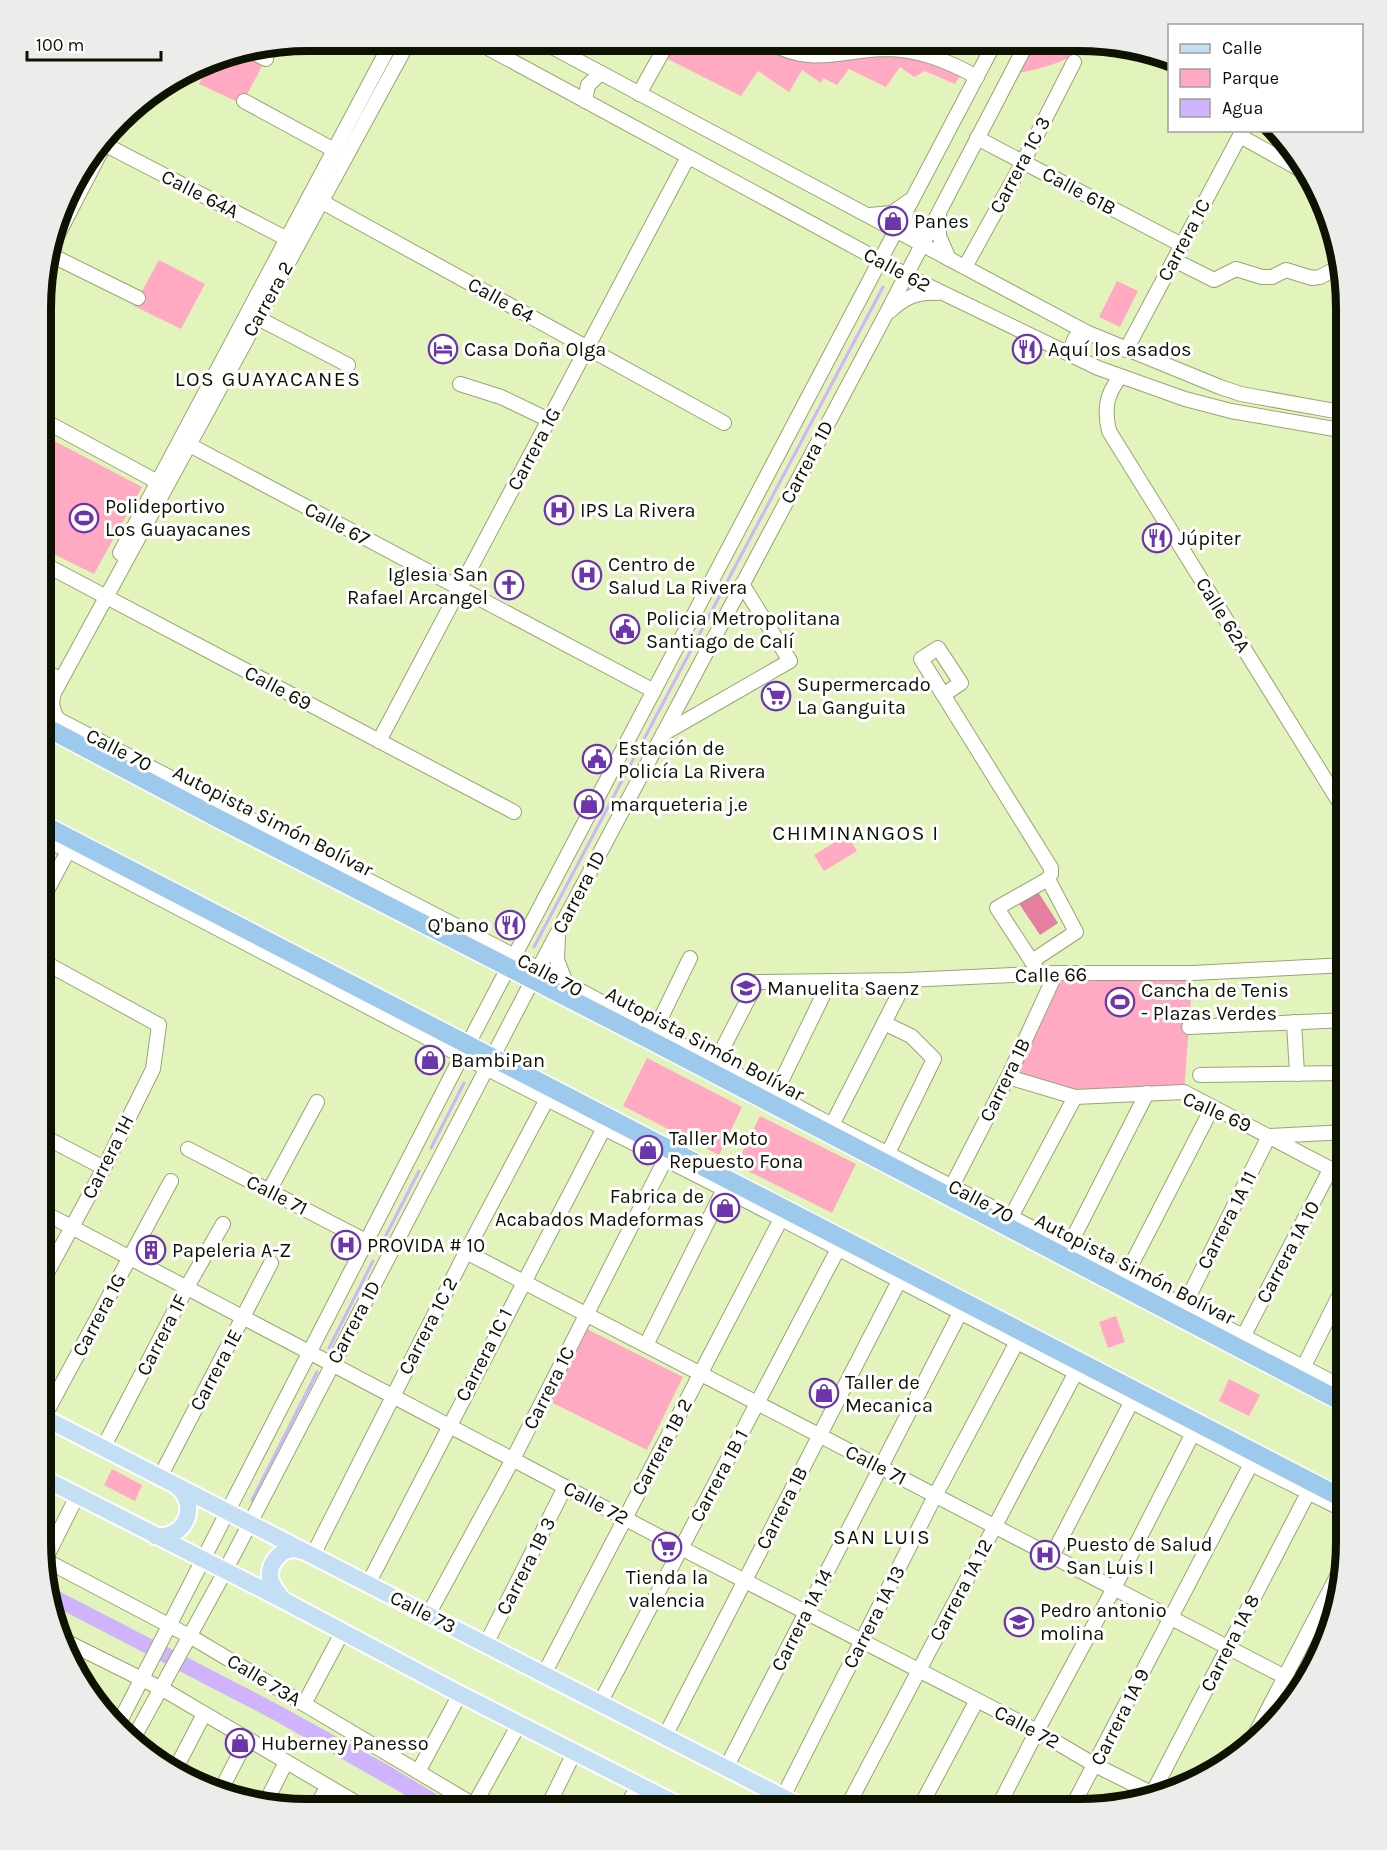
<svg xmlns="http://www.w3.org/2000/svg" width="1387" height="1850" font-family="Karla,sans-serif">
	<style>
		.green { fill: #ffaac2 }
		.forest { fill: #e67f9f }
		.water { fill: #cfb3fc }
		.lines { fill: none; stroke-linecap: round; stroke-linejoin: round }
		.stream { stroke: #cfb3fc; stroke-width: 3 }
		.minor-casing { stroke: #97a672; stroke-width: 16 }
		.major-casing { stroke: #fff; stroke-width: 20 }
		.highway-casing { stroke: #fff; stroke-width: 21 }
		.minor { stroke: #fff; stroke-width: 14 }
		.major { stroke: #c4dff4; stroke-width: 16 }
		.highway { stroke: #9dcaec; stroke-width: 18 }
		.labels { text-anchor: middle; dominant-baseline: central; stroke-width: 6; stroke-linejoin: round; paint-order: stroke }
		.street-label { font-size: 20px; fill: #0d1201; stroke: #fff }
		.poi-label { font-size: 20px; fill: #0d1201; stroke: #fff; text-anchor: start }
		.neighbourhood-label { font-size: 21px; letter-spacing: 1.5px; fill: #0d1201; stroke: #fff }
		.rim { fill: none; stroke: #0d1201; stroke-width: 8 }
	</style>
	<rect width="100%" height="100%" fill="#e3f3bc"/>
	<!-- green -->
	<g class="green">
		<path d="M670,42h100l17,9 98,-2 78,22 -8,13 -30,-13 -11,6 -14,-10 -14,20 -37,-18 -12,16 -14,-7 -2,5 -19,-13 -13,22 -31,-21 -17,25 -79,-40z"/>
		<path d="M1033,43h67c-27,14 -53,26 -83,30z"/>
		<path d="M236,52l26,14 -20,38 -43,-20c11,-21 12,-27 37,-32z"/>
		<path d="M159,260l46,24 -24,45 -47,-23z"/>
		<path d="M1117,281l21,10 -18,36 -21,-10z"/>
		<path d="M43,435l99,52 -48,87 -52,-26z"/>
		<path d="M847,835l10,16 -33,20 -10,-16z"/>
		<path d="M1056,973h137l-9,119 -109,5 -67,-20z"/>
		<path d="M647,1058l95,49 -23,48 -96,-49z"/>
		<path d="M760,1116l96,48 -24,49 -96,-48z"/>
		<path d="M1116,1316l9,26 -17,6 -9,-26z"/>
		<path d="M583,1327l100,50 -36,73 -100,-50z"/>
		<path d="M1229,1379l31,16 -11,21 -30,-15z"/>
		<path d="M112,1469l30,16 -7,16 -31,-16z"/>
	</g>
	<!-- forest -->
	<path class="forest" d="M1036,889l22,34 -18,12 -22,-33z"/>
	<!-- water -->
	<path class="water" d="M51,1587l228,118 109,60 71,43h-31l-156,-89 -216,-112z"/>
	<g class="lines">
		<!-- stream -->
		<g class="stream">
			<path d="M534,947l349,-660"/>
			<path d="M431,1148l33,-65"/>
			<path d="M379,1249l40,-78"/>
			<path d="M329,1348l44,-87"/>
			<path d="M252,1500l65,-128"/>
		</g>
		<!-- minor casing -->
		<g class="minor-casing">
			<g id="minor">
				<path d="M475,41l437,237 186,90 87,31 46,12 115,20"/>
				<path d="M541,41l547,292 132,54 21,7 105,19"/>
				<path d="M769,42c43,25 72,8 116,7 34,0 63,12 92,28"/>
				<path d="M248,50l18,9"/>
				<path d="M639,94l29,-52"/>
				<path d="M244,101l90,49"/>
				<path d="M585,101l3,-16 13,-12"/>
				<path d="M1240,136l63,35"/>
				<path d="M977,138l205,107"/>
				<path d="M102,143l193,100"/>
				<path d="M315,198l409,225"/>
				<path d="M906,211c-2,12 4,19 15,20l10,-6"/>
				<path d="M939,214v22l10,23"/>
				<path d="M870,215l22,-2 17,-12"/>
				<path d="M52,246l59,-114"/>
				<path d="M49,254l89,44"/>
				<path d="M1174,260l40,20 22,-11 26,8h10l14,-7 26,8 8,-1 17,-9"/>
				<path d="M965,267l58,-105 51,-100"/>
				<path d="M890,311c14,-13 28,-20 47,-18"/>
				<path d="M252,315l96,50"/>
				<path d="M1126,350l117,-220"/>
				<path d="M1076,357c-5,-7 -5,-11 -1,-19l13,-5"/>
				<path d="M1120,377c-14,18 -16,32 -11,54l237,382"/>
				<path d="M460,384l41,13 48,23"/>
				<path d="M43,420l122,66"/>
				<path d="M182,441l472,250"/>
				<path d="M120,553l272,-512"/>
				<path d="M42,563l472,249"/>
				<path d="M42,695l12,-19"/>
				<path d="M943,695l18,-12 -23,-35 -17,11 130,209v6l-3,5 -51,29 43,66"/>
				<path d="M42,711l509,264 281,150 514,264"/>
				<path d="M57,718c-5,-9 -6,-15 -3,-25l355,-652"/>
				<path d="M663,734l127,-73 -48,-77"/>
				<path d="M379,741l309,-584"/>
				<path d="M42,837l420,219 262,133 527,275 95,47"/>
				<path d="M42,900l26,-49"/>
				<path d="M558,936l-1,24 9,23"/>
				<path d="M1032,961l44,-29 -28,-53"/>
				<path d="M1294,1022l3,52"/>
				<path d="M884,1023l27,13 23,23 -46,94"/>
				<path d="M1189,1027l157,-7"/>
				<path d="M655,1030l35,-72"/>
				<path d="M712,1069l45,-87 149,-2 150,-7h137l153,-8"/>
				<path d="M1200,1075l146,-2"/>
				<path d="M1008,1077l67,20 109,-5 162,85"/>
				<path d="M775,1094l55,-113"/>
				<path d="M832,1125l74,-145"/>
				<path d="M41,1135l63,33"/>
				<path d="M188,1149l178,92"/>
				<path d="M952,1186l56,-109 48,-104"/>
				<path d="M269,1191l48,-89"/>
				<path d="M41,1211l640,337 356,183 58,34 56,28"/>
				<path d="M1011,1217l64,-120"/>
				<path d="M1069,1246l78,-153"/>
				<path d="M466,1252l819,425 19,8"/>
				<path d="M1126,1275l86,-167"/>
				<path d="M41,1284l63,-116 49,-99 6,-44 -117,-64"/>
				<path d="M1181,1312l88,-176 77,-4"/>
				<path d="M1244,1335l87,-167"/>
				<path d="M646,1345l78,-156"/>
				<path d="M1304,1366l42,-84"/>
				<path d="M44,1417l127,-236"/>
				<path d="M103,1448l84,-161 36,-63"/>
				<path d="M160,1477l111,-214"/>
				<path d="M313,1555l153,-303 81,-153"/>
				<path d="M1052,1556l83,-161"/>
				<path d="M45,1560l148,78 286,170"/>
				<path d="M45,1560l32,-64"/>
				<path d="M368,1584l236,-456"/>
				<path d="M428,1615l85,-156 155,-305"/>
				<path d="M63,1640l103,51 199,117"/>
				<path d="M486,1644l79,-157"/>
				<path d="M544,1674l237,-455"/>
				<path d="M600,1703l238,-454"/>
				<path d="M304,1704l39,-73"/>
				<path d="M117,1727l340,-662 538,-1023"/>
				<path d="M665,1736l234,-455"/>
				<path d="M132,1741l90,-164 320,-615 343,-646 142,-273"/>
				<path d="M1248,1748l98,-189"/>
				<path d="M726,1768l234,-455"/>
				<path d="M175,1770l29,-56"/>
				<path d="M418,1772l42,-78"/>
				<path d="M222,1788l25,-49"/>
				<path d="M1153,1792l155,-299"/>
				<path d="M783,1797l152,-301 82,-154"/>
				<path d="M265,1804l21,-42"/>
				<path d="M474,1805l45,-81"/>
				<path d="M316,1807l12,-21"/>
				<path d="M547,1808l27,-55"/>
				<path d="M626,1808l12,-23"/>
				<path d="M846,1809l230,-437"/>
				<path d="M919,1809l58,-109"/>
				<path d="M997,1809l40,-78 77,-143 79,-155"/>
				<path d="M1071,1809l180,-345"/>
			</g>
		</g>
		<!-- major casing -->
		<g class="major-casing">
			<g id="major">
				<path d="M41,1416l765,393"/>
				<path d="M41,1477l242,123 171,91 230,117"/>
				<path d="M155,1536c29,4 45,-29 23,-49"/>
				<path d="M283,1600c-5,-7 -11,-13 -13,-22 -2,-17 15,-34 32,-27"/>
			</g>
		</g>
		<!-- highway casing -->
		<g class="highway-casing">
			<g id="highway">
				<path d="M42,725l177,94 431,221 696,364"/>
				<path d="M42,824l1304,676"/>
			</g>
		</g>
		<!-- minor -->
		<use href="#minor" class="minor"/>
		<!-- major -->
		<use href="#major" class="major"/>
		<!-- highway -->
		<use href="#highway" class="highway"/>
	</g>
	<!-- icons -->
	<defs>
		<g id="shop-ring" transform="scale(1.5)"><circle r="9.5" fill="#fff" stroke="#6d35ac" stroke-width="1.5"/><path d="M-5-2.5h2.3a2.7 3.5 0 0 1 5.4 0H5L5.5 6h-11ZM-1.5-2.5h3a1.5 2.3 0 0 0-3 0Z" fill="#6d35ac"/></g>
		<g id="hotel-ring" transform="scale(1.5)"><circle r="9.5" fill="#fff" stroke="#6d35ac" stroke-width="1.5"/><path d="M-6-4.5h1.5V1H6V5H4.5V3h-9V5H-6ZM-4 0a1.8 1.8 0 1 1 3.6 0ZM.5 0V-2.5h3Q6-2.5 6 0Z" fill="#6d35ac"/></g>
		<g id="restaurant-ring" transform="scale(1.5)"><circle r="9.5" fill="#fff" stroke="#6d35ac" stroke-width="1.5"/><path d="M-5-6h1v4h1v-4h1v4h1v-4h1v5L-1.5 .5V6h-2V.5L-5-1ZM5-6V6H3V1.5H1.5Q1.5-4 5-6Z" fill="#6d35ac"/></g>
		<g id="hospital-ring" transform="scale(1.5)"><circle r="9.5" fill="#fff" stroke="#6d35ac" stroke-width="1.5"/><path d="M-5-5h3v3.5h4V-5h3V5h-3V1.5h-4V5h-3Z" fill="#6d35ac"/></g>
		<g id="stadium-ring" transform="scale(1.5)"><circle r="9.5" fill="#fff" stroke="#6d35ac" stroke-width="1.5"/><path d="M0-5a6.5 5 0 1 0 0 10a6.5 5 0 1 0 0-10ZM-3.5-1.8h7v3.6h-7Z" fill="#6d35ac"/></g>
		<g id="church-ring" transform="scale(1.5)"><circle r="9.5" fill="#fff" stroke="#6d35ac" stroke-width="1.5"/><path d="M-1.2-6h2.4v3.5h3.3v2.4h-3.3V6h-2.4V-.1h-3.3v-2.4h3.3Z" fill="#6d35ac"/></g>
		<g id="civic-ring" transform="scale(1.5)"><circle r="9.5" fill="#fff" stroke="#6d35ac" stroke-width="1.5"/><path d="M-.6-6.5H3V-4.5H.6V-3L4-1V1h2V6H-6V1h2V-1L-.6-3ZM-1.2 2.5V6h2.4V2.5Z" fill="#6d35ac"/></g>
		<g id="supermarket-ring" transform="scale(1.5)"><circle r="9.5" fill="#fff" stroke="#6d35ac" stroke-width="1.5"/><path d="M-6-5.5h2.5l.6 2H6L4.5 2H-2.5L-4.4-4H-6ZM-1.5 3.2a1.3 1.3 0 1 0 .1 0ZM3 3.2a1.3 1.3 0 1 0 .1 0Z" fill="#6d35ac"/></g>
		<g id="school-ring" transform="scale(1.5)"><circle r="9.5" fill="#fff" stroke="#6d35ac" stroke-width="1.5"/><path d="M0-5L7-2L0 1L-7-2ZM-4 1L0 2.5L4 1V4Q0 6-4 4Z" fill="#6d35ac"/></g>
		<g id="building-ring" transform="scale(1.5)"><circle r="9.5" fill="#fff" stroke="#6d35ac" stroke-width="1.5"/><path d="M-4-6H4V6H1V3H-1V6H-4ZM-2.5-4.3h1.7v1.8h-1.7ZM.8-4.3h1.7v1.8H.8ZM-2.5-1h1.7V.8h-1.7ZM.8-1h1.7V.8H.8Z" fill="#6d35ac"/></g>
		<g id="university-ring" transform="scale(1.5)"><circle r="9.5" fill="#fff" stroke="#6d35ac" stroke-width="1.5"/><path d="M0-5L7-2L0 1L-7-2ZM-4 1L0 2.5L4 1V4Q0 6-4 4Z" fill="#6d35ac"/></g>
	</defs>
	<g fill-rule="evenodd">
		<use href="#shop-ring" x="893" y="221"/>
		<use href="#hotel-ring" x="443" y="349"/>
		<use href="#restaurant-ring" x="1027" y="349"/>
		<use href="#hospital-ring" x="559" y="510"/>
		<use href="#stadium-ring" x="84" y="518"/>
		<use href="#restaurant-ring" x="1157" y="538"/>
		<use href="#hospital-ring" x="587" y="575"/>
		<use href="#church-ring" x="509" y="585"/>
		<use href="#civic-ring" x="625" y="629"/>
		<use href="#supermarket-ring" x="776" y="696"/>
		<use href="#civic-ring" x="597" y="759"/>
		<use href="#shop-ring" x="589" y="804"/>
		<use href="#restaurant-ring" x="510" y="925"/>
		<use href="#school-ring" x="746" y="988"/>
		<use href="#stadium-ring" x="1120" y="1002"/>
		<use href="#shop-ring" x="430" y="1060"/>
		<use href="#shop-ring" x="648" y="1150"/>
		<use href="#shop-ring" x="725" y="1208"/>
		<use href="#hospital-ring" x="346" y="1245"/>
		<use href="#building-ring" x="151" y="1250"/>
		<use href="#shop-ring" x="824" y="1393"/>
		<use href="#supermarket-ring" x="667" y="1547"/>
		<use href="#hospital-ring" x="1045" y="1555"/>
		<use href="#university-ring" x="1019" y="1622"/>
		<use href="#shop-ring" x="240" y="1743"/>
	</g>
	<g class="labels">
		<!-- street labels -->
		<g class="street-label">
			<text transform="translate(1020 165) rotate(-62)">Carrera 1C 3</text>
			<text transform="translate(1079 191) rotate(28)">Calle 61B</text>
			<text transform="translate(200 194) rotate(27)">Calle 64A</text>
			<text transform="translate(1184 240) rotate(-62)">Carrera 1C</text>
			<text transform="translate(897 270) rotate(28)">Calle 62</text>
			<text transform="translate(268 299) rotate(-61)">Carrera 2</text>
			<text transform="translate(501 300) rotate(29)">Calle 64</text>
			<text transform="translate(534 449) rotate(-62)">Carrera 1G</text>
			<text transform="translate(807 462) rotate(-62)">Carrera 1D</text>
			<text transform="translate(337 524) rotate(28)">Calle 67</text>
			<text transform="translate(1223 615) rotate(58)">Calle 62A</text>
			<text transform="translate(278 688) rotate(28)">Calle 69</text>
			<text transform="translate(119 750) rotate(27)">Calle 70</text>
			<text transform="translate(273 821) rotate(27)">Autopista Simón Bolívar</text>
			<text transform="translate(579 892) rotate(-62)">Carrera 1D</text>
			<text transform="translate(550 975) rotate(28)">Calle 70</text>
			<text transform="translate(1051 975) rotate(-1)">Calle 66</text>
			<text transform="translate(705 1044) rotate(28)">Autopista Simón Bolívar</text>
			<text transform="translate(1005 1080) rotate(-64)">Carrera 1B</text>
			<text transform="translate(1217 1112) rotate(24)">Calle 69</text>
			<text transform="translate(108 1157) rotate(-63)">Carrera 1H</text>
			<text transform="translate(277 1195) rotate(27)">Calle 71</text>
			<text transform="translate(981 1201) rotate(28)">Calle 70</text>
			<text transform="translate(1227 1220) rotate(-63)">Carrera 1A 11</text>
			<text transform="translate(1288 1252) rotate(-62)">Carrera 1A 10</text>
			<text transform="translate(1135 1269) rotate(27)">Autopista Simón Bolívar</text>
			<text transform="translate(99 1315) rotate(-62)">Carrera 1G</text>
			<text transform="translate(354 1322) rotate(-62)">Carrera 1D</text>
			<text transform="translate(428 1326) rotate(-63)">Carrera 1C 2</text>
			<text transform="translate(162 1335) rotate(-63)">Carrera 1F</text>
			<text transform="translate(484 1355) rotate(-63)">Carrera 1C 1</text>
			<text transform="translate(216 1370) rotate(-62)">Carrera 1E</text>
			<text transform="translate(549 1388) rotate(-63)">Carrera 1C</text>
			<text transform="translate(662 1447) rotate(-62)">Carrera 1B 2</text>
			<text transform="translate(876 1465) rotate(27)">Calle 71</text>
			<text transform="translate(719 1476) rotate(-62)">Carrera 1B 1</text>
			<text transform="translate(596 1503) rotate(28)">Calle 72</text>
			<text transform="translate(782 1508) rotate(-63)">Carrera 1B</text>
			<text transform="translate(526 1566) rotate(-63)">Carrera 1B 3</text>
			<text transform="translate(961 1590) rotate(-62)">Carrera 1A 12</text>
			<text transform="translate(423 1612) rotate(27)">Calle 73</text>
			<text transform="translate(874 1617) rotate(-63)">Carrera 1A 13</text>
			<text transform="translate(802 1620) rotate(-63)">Carrera 1A 14</text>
			<text transform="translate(1230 1643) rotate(-63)">Carrera 1A 8</text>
			<text transform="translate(264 1680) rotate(31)">Calle 73A</text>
			<text transform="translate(1120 1717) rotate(-63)">Carrera 1A 9</text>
			<text transform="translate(1027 1727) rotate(28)">Calle 72</text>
		</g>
		<!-- poi labels -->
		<g class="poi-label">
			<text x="914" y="221">Panes</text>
			<text x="464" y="349">Casa Doña Olga</text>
			<text x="1048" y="349">Aquí los asados</text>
			<text x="105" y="506">Polideportivo<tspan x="105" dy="23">Los Guayacanes</tspan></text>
			<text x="580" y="510">IPS La Rivera</text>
			<text x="1178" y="538">Júpiter</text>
			<text x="608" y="564">Centro de<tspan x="608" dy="23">Salud La Rivera</tspan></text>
			<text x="488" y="574" text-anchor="end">Iglesia San<tspan x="488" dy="23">Rafael Arcangel</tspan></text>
			<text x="646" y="618">Policia Metropolitana<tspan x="646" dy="23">Santiago de Calí</tspan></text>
			<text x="797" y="684">Supermercado<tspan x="797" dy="23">La Ganguita</tspan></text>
			<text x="618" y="748">Estación de<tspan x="618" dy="23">Policía La Rivera</tspan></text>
			<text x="610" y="804">marqueteria j.e</text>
			<text x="489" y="925" text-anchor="end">Q'bano</text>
			<text x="767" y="988">Manuelita Saenz</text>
			<text x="1141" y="990">Cancha de Tenis<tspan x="1141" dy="23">- Plazas Verdes</tspan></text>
			<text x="451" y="1060">BambiPan</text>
			<text x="669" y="1138">Taller Moto<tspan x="669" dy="23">Repuesto Fona</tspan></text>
			<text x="704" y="1196" text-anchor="end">Fabrica de<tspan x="704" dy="23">Acabados Madeformas</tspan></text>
			<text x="367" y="1245">PROVIDA # 10</text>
			<text x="172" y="1250">Papeleria A-Z</text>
			<text x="845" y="1382">Taller de<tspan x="845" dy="23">Mecanica</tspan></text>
			<text x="1066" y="1544">Puesto de Salud<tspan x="1066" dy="23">San Luis I</tspan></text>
			<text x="667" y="1577" text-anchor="middle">Tienda la<tspan x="667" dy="23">valencia</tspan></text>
			<text x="1040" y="1610">Pedro antonio<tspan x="1040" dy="23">molina</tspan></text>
			<text x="261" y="1743">Huberney Panesso</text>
		</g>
		<!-- neighbourhood labels -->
		<g class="neighbourhood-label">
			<text x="268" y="379">LOS GUAYACANES</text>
			<text x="856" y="833">CHIMINANGOS I</text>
			<text x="882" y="1537">SAN LUIS</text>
		</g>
	</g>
	<!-- crop -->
	<path d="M0 0H1387V1850H0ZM308 51H1079A257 257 0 0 1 1336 308V1542A257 257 0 0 1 1079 1799H308A257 257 0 0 1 51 1542V308A257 257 0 0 1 308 51Z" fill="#ececeb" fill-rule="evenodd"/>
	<path class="rim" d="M308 51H1079A257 257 0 0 1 1336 308V1542A257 257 0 0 1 1079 1799H308A257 257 0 0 1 51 1542V308A257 257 0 0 1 308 51Z"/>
	<!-- legend -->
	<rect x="1168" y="24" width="195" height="108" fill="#ffffff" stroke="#9ea099" stroke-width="1.5"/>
	<rect x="1180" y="44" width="30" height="9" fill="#c4dff4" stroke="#9ea099" stroke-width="1.5"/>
	<text x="1222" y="54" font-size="18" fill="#0d1201">Calle</text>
	<rect x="1180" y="69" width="30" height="18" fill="#ffaac2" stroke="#9ea099" stroke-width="1.5"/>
	<text x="1222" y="84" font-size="18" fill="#0d1201">Parque</text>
	<rect x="1180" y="99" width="30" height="18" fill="#cfb3fc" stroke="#9ea099" stroke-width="1.5"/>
	<text x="1222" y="114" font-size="18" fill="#0d1201">Agua</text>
	<!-- scale -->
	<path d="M27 51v9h134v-9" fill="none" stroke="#0d1201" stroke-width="3"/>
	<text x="36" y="51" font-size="18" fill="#0d1201" stroke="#ffffff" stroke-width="4.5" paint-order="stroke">100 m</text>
</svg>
